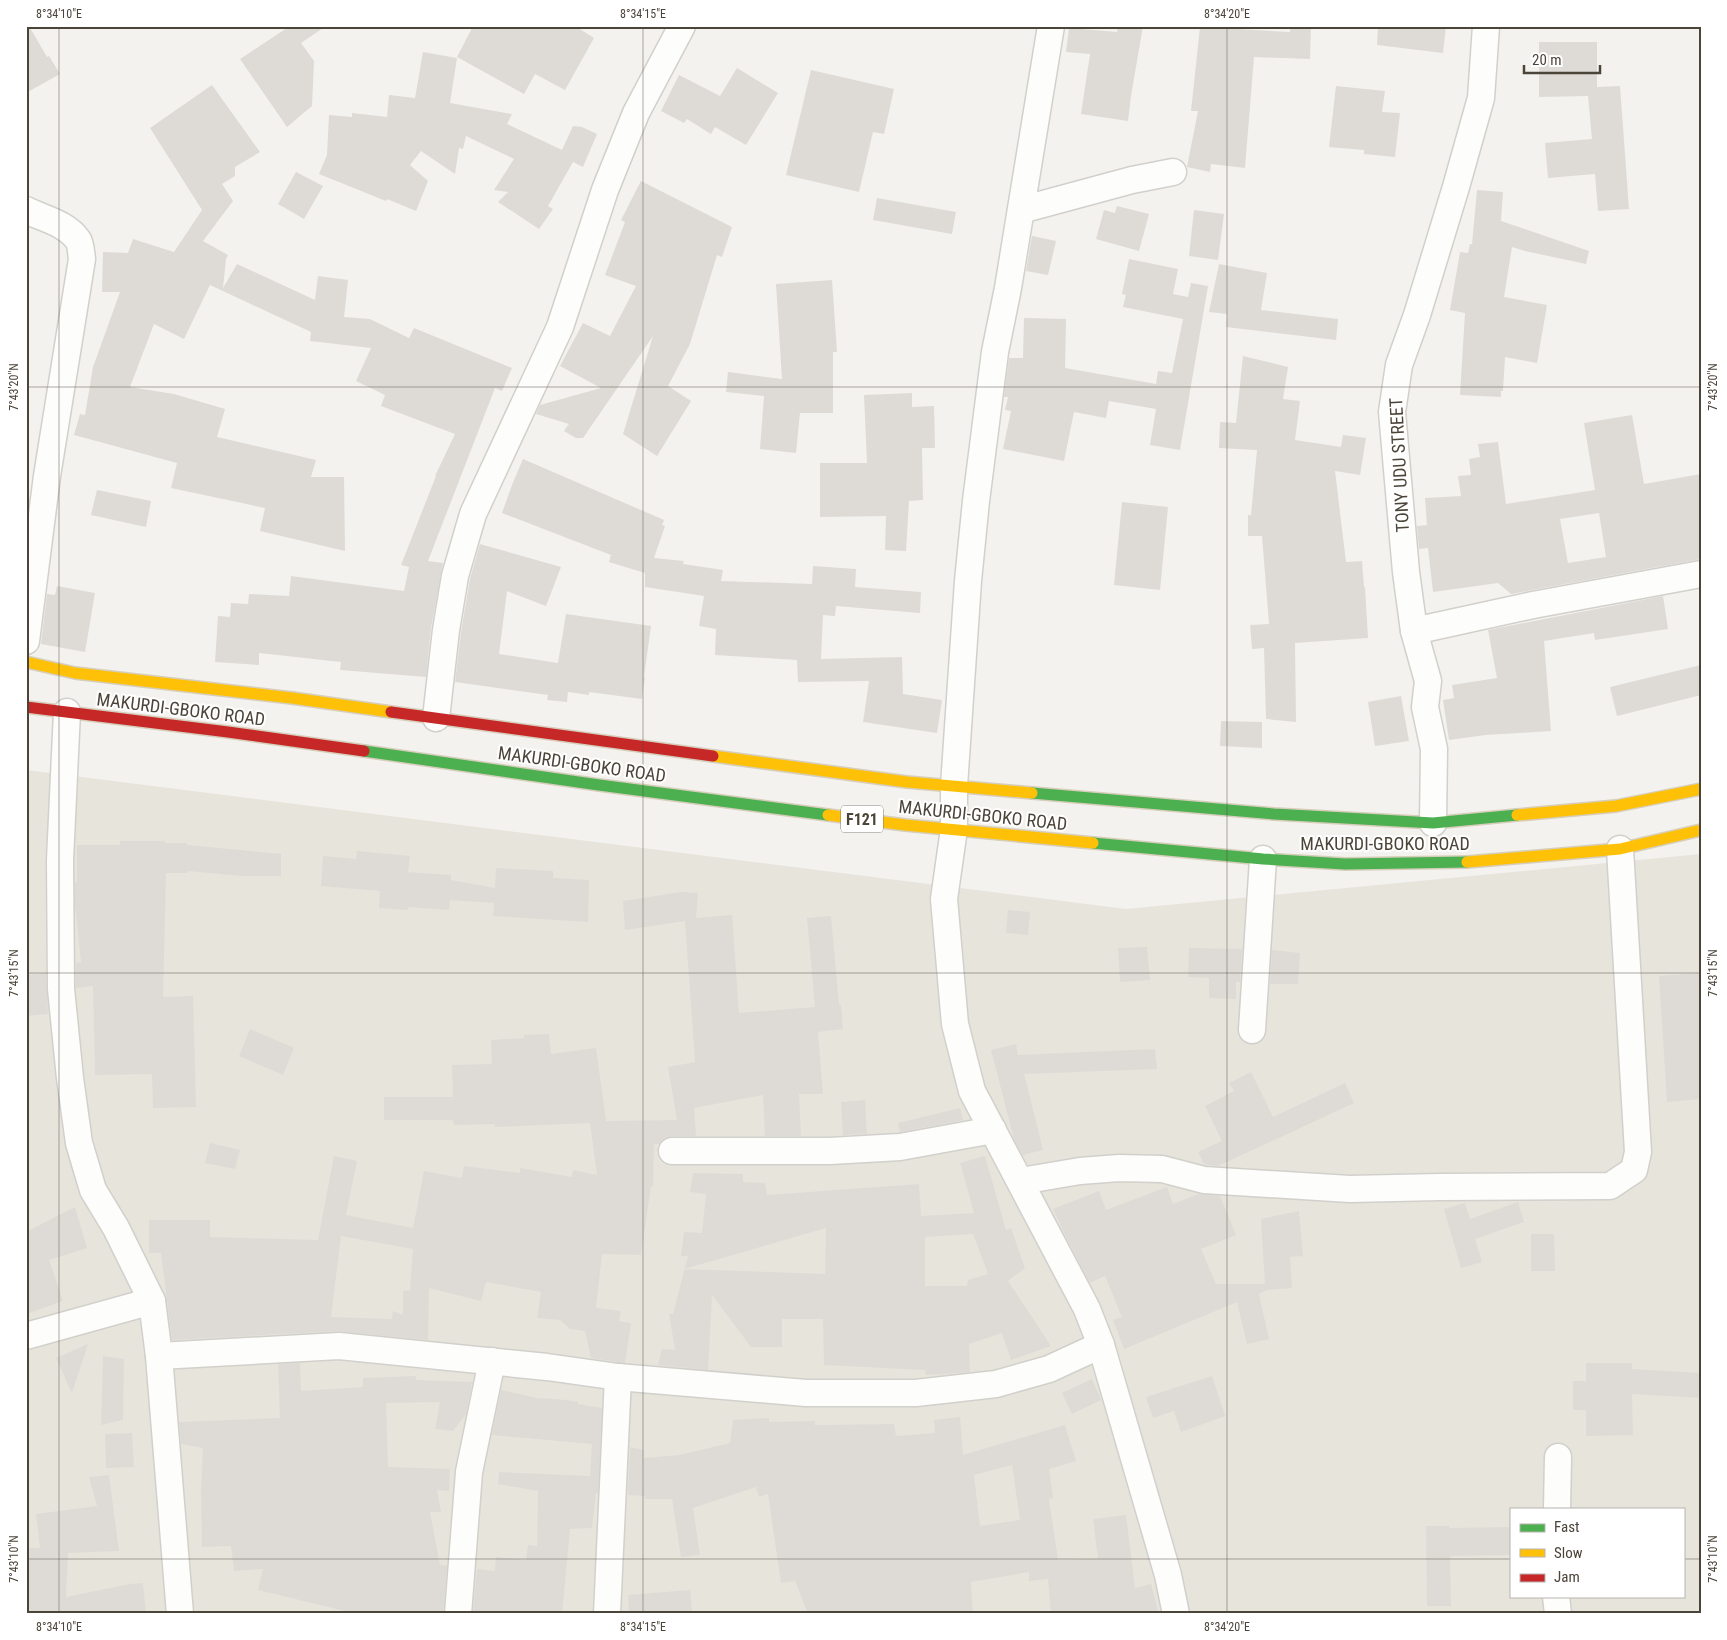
<svg xmlns="http://www.w3.org/2000/svg" width="1727" height="1640" font-family="'Roboto Condensed',sans-serif">
	<style>
		.residential { fill: #e7e4dc; fill-rule: evenodd }
		.building { fill: #dedbd6; fill-rule: evenodd }
		.lines { fill: none; stroke-linecap: round; stroke-linejoin: round }
		.street-casing { stroke: #d2d0cb; stroke-width: 29 }
		.fast-casing { stroke: #d6cebb; stroke-width: 14 }
		.slow-casing { stroke: #d6cebb; stroke-width: 14 }
		.jam-casing { stroke: #d6cebb; stroke-width: 14 }
		.street { stroke: #fdfdfc; stroke-width: 26 }
		.fast { stroke: #4caf50; stroke-width: 11 }
		.slow { stroke: #ffc107; stroke-width: 11 }
		.jam { stroke: #c62828; stroke-width: 11 }
		.ticks { fill: none; stroke: #4b4439; stroke-width: 1; stroke-opacity: 0.45 }
		.labels { text-anchor: middle; dominant-baseline: central; stroke-width: 4; stroke-linejoin: round; paint-order: stroke }
		.shield { fill: #fff; stroke: #817c74; stroke-width: 1 }
		.shield-label { font-size: 16px; font-weight: bold; fill: #4b4439 }
		.street-label { font-size: 18px; fill: #4b4439; stroke: #fff }
		.neatline { fill: none; stroke: #4b4439; stroke-width: 2 }
		.ticks-label { font-size: 12px; text-anchor: middle; fill: #4b4439 }
	</style>
	<rect width="100%" height="100%" fill="#f4f2ee"/>
	<!-- residential -->
	<path class="residential" d="M26,770l1100,139 575,-55v760h-1675zM1511,1509h172v87h-172z"/>
	<!-- building -->
	<g class="building">
		<path d="M26,26h3l18,31 2,-1 11,18 -34,19z"/>
		<path d="M290,26h36l-25,17 13,18 -2,45 -25,21 -47,-68z"/>
		<path d="M473,26h102l19,12 -29,52 -30,-16 -11,20 -67,-37z"/>
		<path d="M1118,26h25l-12,70 -3,25 -47,-7 9,-60 -24,-2 3,-24 48,4z"/>
		<path d="M1290,26h21l-1,33 -56,-2 -9,111 -34,-4 -1,8 -23,-5 11,-56h-7l9,-84 90,5z"/>
		<path d="M1378,26h68l-3,27 -66,-8z"/>
		<path d="M1539,42h58v45l23,-1 9,123 -31,2 -3,-37 -47,4 -3,-35 47,-4 -4,-43 -49,1z"/>
		<path d="M423,52l34,6 -7,45 62,11 -5,10 55,26 11,-24 9,1 15,7 -14,33 -10,-5 -25,44 5,3 -14,20 -41,-27 10,-10 -14,-2 20,-31 -48,-23 -3,13 -4,-1 -4,26 -34,-23 -11,14 18,16 -12,30 -29,-12 -1,2 -67,-27 8,-19 2,-40 23,2v-4l35,4 2,-22 26,3z"/>
		<path d="M737,68l41,25 -32,52 -31,-18 -4,7 -24,-15 -3,4 -23,-12 18,-36 41,21z"/>
		<path d="M811,70l83,19 -10,45 -11,-2 -14,60 -73,-17z"/>
		<path d="M212,85l48,67 -25,15v9l-13,8 11,17 -30,40 25,14 -2,4 -3,29 14,-24 78,36 3,-24 30,4 -4,37 26,2 39,19 5,-10 98,40 -10,23 -7,-3 -67,173 15,2 -12,65 -5,49 -86,-7 1,-8 -82,-9v12l-44,-3 3,-46 12,1 1,-14 17,1 1,-10 40,2 2,-20 113,15 5,-24 -8,-2 35,-89h-1l20,-42 -74,-28 4,-11 -29,-14 15,-33 -61,-7 1,-9 -101,-47 -26,54 -30,-15 -24,63 44,7 51,15 -8,28 99,23 -5,17h33l1,74 -85,-20 5,-23 -94,-20 6,-25 -103,-28 6,-21 5,1 8,-48 27,-75h-18l1,-40 25,1 5,-14 41,13 28,-42 -52,-82z"/>
		<path d="M1336,86l49,5 -3,21 18,1 -5,44 -31,-3v-4l-35,-3z"/>
		<path d="M296,172l27,14 -19,33 -26,-15z"/>
		<path d="M641,181l91,46 -10,30 -5,-2 -27,89 -22,42 23,15 -34,55 -34,-22 30,-98 -70,102h-7l-12,-7 5,-7 -33,-10 4,-9 61,-17 -41,-22 23,-43 27,13 26,-50 -31,-11 20,-53 -4,-2z"/>
		<path d="M1477,190l26,2 -2,29 88,30 -3,13 -61,-13 -13,-4 -8,50 43,8 -10,58 -32,-6 -2,34h-2v6l-41,-2 5,-82 -15,-3 10,-58 8,1 2,-9h2z"/>
		<path d="M877,198l79,14 -4,22 -79,-14z"/>
		<path d="M1117,206l32,8 -10,37 -43,-12 8,-29 11,3z"/>
		<path d="M1194,210l30,4 -6,46 -29,-4z"/>
		<path d="M1032,236l24,5 -8,34 -22,-4z"/>
		<path d="M1129,259l49,10 -5,25 15,3 3,-14 17,3 -28,164 -30,-5 6,-36 -47,-8 -3,17 -32,-6 -10,49 -61,-12 8,-38 -6,-1 3,-13h-4l5,-39h14l1,-40 42,1 -1,49 91,16 2,-13 14,2 11,-54 -60,-12 3,-12 -4,-1z"/>
		<path d="M1219,264l48,9 -6,37 77,9 -2,21 -110,-13 1,-13 -18,-2z"/>
		<path d="M832,280l5,72h-4v61h-33l-4,40 -36,-4 4,-53 -38,-4 2,-20 54,7 -6,-95z"/>
		<path d="M1243,356l45,11 -5,32 17,2 -5,39 46,7 2,-12 23,3 -6,37 -25,-4 11,91 16,-1 2,26h1l3,51 -73,5 1,79 -30,-3 -2,-71 -12,1 -2,-24 19,-1 -7,-88h-14v-21h3l6,-65 -38,-2 1,-26 16,1z"/>
		<path d="M912,393v14l22,-1 1,42h-13l1,52 -14,1 -3,50 -21,-1 1,-34 -66,1v-54h47l-3,-68z"/>
		<path d="M1632,415l12,69 57,-10v85l-190,35 -13,-11 -65,9 -5,-44 -9,1 -2,-23 10,-1 -2,-27 36,-2 -3,-20 13,-1 -2,-16 11,-2 -2,-13 20,-2 8,62 89,-14 -11,-67zM1599,513l7,44 -38,6 -8,-44z"/>
		<path d="M523,459l141,61 -2,5 3,1 -11,32 30,3 -1,3 40,6 -2,11 91,3 1,-18 43,3 -1,18 66,5 -1,21 -84,-7 -1,10 -12,-1 -2,44 81,-2 1,37 39,6 -5,33 -74,-11 6,-41 -71,1 -1,-22 -82,-5 1,-26 -17,-3 5,-30 -59,-9v-14l-36,-11 2,-7 -109,-42 10,-28z"/>
		<path d="M97,490l54,11 -5,26 -55,-12z"/>
		<path d="M1122,502l46,5 -8,83 -46,-5z"/>
		<path d="M480,544l81,23 -15,39 -39,-15 -8,63 59,9 8,-49 85,12 -7,51h1l-3,22 -53,-7v3l-21,-3 -1,10 -20,-2 1,-5 -93,-13 6,-50 9,-53z"/>
		<path d="M57,586l38,7 -10,59 -44,-8 6,-50 8,1z"/>
		<path d="M1663,596l5,33 -73,11 -1,-7 -50,8 7,90 -65,4 -37,5 -6,-40 11,-2 -2,-13 45,-7 -9,-48z"/>
		<path d="M1701,665v30l-84,21 -7,-29z"/>
		<path d="M1401,696l8,45 -34,5 -7,-44z"/>
		<path d="M1221,721l41,1v26l-42,-2z"/>
		<path d="M120,841h45v2h22v2l94,9v22h-38l-56,-5v2h-21l-3,124 30,-1 3,111 -43,1 -1,-34 -57,1 -2,-89 -17,2v-25l5,-1 -6,-58v-22h2v-37h43z"/>
		<path d="M357,851l53,5 -2,16 43,3v5l44,8 1,-20 57,3v7l36,2 -1,42 -95,-6 1,-13 -44,-3 -1,10 -41,-3v3l-29,-2 1,-17 -59,-5 2,-30 33,3z"/>
		<path d="M681,892l17,1 -2,25 36,-3 7,98 76,-6 -8,-89 24,-2 8,89h2l2,24 -25,3 5,62h-24l2,42h-36l-2,-41 -69,13 2,28h-24l-8,2 -5,6h-5l-1,42h-2l-10,69 -39,-1 -6,54 25,3 -2,10 12,2 -6,40 -34,-5 -6,-27 -15,-2 -10,-9 -23,-2 4,-26 -55,-10 -5,19 -52,-13 -1,52 -90,-9 -166,9 -11,-87h-12v-33h61v17l108,3 16,-84 23,5 -11,54 67,13 11,-57 38,7 2,-12 56,7v-5l52,9 1,-7 24,5 -7,-52 -95,4v-3l-41,1 -1,-5h-69v-23h69l-1,-32 40,-1 -1,-24 33,-2v-3l25,-1 2,20 45,-6 10,73 71,-1 -9,-53 27,-5 -10,-141 -60,9 -2,-29zM341,1236l72,13 -3,41 -7,1v24l-10,-4 -1,8 -61,-2z"/>
		<path d="M1008,910l22,2 -2,23 -22,-2z"/>
		<path d="M1147,947l3,33 -30,2 -2,-34z"/>
		<path d="M1189,948l53,1 -2,33h-4v17l-27,-1v-20l-21,-1z"/>
		<path d="M1272,950l28,3 -2,31h-28z"/>
		<path d="M46,973l2,41 -22,2v-41z"/>
		<path d="M1701,973v126l-34,3 -8,-126z"/>
		<path d="M250,1029l44,19 -11,27 -44,-19z"/>
		<path d="M1016,1044l2,11 137,-6 2,20 -133,5 19,76 -20,5 -9,-16 -23,-89z"/>
		<path d="M1251,1072l22,45 72,-34 9,20 -136,63 -14,-2 -6,-12 24,-11 -17,-35 29,-15 -5,-8z"/>
		<path d="M865,1100l2,34 -24,1 -2,-33z"/>
		<path d="M960,1108l3,12 -63,12 -2,-9z"/>
		<path d="M210,1143l30,7 -5,19 -30,-6z"/>
		<path d="M985,1156l21,74 5,-2 14,40 -17,13 43,65 -40,14 -9,-27 -33,11 1,28 -24,2 -20,1 -1,-5 -101,-5 -1,-46h-41v28h-31l-39,-52 -4,75 -50,-5 4,-16 13,1 -6,-36h4l15,-58h-7l3,-24 18,1 4,-39 -16,-2 3,-19 50,1v8l22,1 2,12 152,-11 2,32 53,-3 -14,-50zM826,1228l-1,46 -141,-5zM973,1234l15,40 -20,6 -1,6h-42v-49z"/>
		<path d="M1167,1187l6,17 25,-10 22,2 16,39 -35,14 15,35h49l-4,-65 38,-8 4,45 -13,1 2,31 -25,2 -8,4 10,45 -22,5 -10,-42 -113,47 -11,-29 9,-3 -17,-41 -15,7 -25,-48 -12,-26 46,-18 7,19z"/>
		<path d="M1518,1202l6,20 -49,17 7,23 -21,6 -17,-59 21,-6 5,16z"/>
		<path d="M75,1207l12,41 -38,12 14,41 -37,13v-82z"/>
		<path d="M1531,1234h23l1,37h-24z"/>
		<path d="M88,1344l-16,49 -16,-35z"/>
		<path d="M103,1356l21,3 -1,61 -22,5z"/>
		<path d="M300,1363l1,28 62,-4v-9l53,-2v4l56,2 -6,32 -13,17 -18,-2 5,-27 -54,1 2,64 62,2 -1,22 -12,-1 4,22h-11l10,53 7,1 -4,48h-86l-99,-24 5,-21 -29,2 -3,-25 -29,1 -1,-57 2,-42 -22,-4 -2,-22 101,-4 -2,-54z"/>
		<path d="M1586,1363h46v6l69,4v25l-69,-4 1,41 -47,1v-26h-13v-29h13z"/>
		<path d="M1212,1376l13,40 -44,16 -7,-21 -21,7 -7,-21z"/>
		<path d="M1092,1379l9,21 -29,14 -10,-21z"/>
		<path d="M501,1390l36,8 30,2 11,2v2l24,4 -4,85h-2l-4,35 -22,1 -8,85h-89l4,-45 18,2 1,-14 30,3 2,-15 9,1 1,-55 -40,-7 1,-12 91,4 2,-32 -100,-9z"/>
		<path d="M960,1417l3,38 102,-30 11,36 -27,8 4,29 -4,1 9,61 40,-1 -5,-40 33,-4 9,73 16,-4 8,30h-108l-3,-35 -19,2v-9l-58,10 2,32h-165l-13,-33 -14,2 -13,-89 -9,3 -3,-10 -63,21 7,47 -19,2 -9,-58h-27v-3l-17,-1 2,-48 14,3 -1,8 37,-3 50,-12 3,-23 36,-2v4l46,-1v4l79,-1 2,12 39,-3 -1,-13zM1012,1465l8,55 -40,6 -6,-51z"/>
		<path d="M132,1433l2,34 -28,1 -1,-34z"/>
		<path d="M109,1475l10,76 -51,2 -2,44 64,-13 13,-1 3,31h-120l2,-66h12l-4,-34 61,-8 -8,-29z"/>
		<path d="M1426,1526h23v2l62,-1v28l-61,1 1,50h-24z"/>
		<path d="M690,1590l2,21 -63,3 -1,-19z"/>
	</g>
	<g class="lines">
		<!-- street casing -->
		<g class="street-casing">
			<g id="street">
				<path d="M26,210c18,9 40,13 52,30 3,4 3,13 4,19l-35,217 -21,165"/>
				<path d="M1021,210l111,-30 41,-8"/>
				<path d="M1414,631l119,-26 168,-31"/>
				<path d="M67,712l-7,148 1,129 9,89 9,65 14,47 23,38 36,73 7,55 21,258"/>
				<path d="M436,718l10,-88 9,-54 18,-62 87,-187 45,-137 31,-77 46,-87"/>
				<path d="M1433,823l1,-74 -9,-42 3,-26 -14,-50 -8,-59 -14,-160 7,-47 18,-50 39,-128 25,-89 5,-72"/>
				<path d="M1252,1030l11,-171"/>
				<path d="M672,1151h158l70,-4 93,-17"/>
				<path d="M1021,1181l59,-10 39,-3 43,1 42,11 146,9 90,-2 170,-1 24,-16 4,-18 -18,-303"/>
				<path d="M26,1336l126,-35"/>
				<path d="M1101,1345l67,230 8,39"/>
				<path d="M159,1356l180,-10 208,21 71,10 188,16h110l80,-9 53,-15 52,-24 -14,-36 -115,-218 -17,-67 -11,-125 10,-70v-43l14,-205 8,-80 19,-149 13,-64 43,-262"/>
				<path d="M1557,1509l1,-52"/>
				<path d="M1556,1596l2,18"/>
				<path d="M458,1614l11,-142 23,-111"/>
				<path d="M607,1614l11,-237"/>
			</g>
		</g>
		<!-- fast casing -->
		<g class="fast-casing">
			<g id="fast">
				<path d="M364,751l235,34 229,30"/>
				<path d="M1032,793l242,21 159,9 84,-8"/>
				<path d="M1093,843l170,16 82,5 122,-2"/>
			</g>
		</g>
		<!-- slow casing -->
		<g class="slow-casing">
			<g id="slow">
				<path d="M26,662l49,11 217,25 99,14"/>
				<path d="M713,756l194,26 125,11"/>
				<path d="M828,815l77,10 188,18"/>
				<path d="M1517,815l99,-9 85,-17"/>
				<path d="M1467,862l153,-13 81,-19"/>
			</g>
		</g>
		<!-- jam casing -->
		<g class="jam-casing">
			<g id="jam">
				<path d="M26,707l202,25 136,19"/>
				<path d="M391,712l322,44"/>
			</g>
		</g>
		<!-- street -->
		<use href="#street" class="street"/>
		<!-- fast -->
		<use href="#fast" class="fast"/>
		<!-- slow -->
		<use href="#slow" class="slow"/>
		<!-- jam -->
		<use href="#jam" class="jam"/>
	</g>
	<!-- ticks -->
	<path class="ticks" d="M59,26v1588M643,26v1588M1227,26v1588M26,387h1675M26,973h1675M26,1559h1485M1683,1559h18"/>
	<g class="labels">
		<!-- shield labels -->
		<rect class="shield" x="841" y="805.5" width="42" height="27" rx="4"/>
		<g class="shield-label">
			<text x="862" y="819">F121</text>
		</g>
		<!-- street labels -->
		<g class="street-label">
			<text transform="translate(1399 465) rotate(-93)">TONY UDU STREET</text>
			<text transform="translate(181 709) rotate(7)">MAKURDI-GBOKO ROAD</text>
			<text transform="translate(582 764) rotate(8)">MAKURDI-GBOKO ROAD</text>
			<text transform="translate(983 815) rotate(6)">MAKURDI-GBOKO ROAD</text>
			<text x="1385" y="843">MAKURDI-GBOKO ROAD</text>
		</g>
	</g>
	<!-- border -->
	<rect width="1727" height="1640" fill="none" stroke="#ffffff" stroke-width="55"/>
	<!-- legend -->
	<rect x="1510" y="1508" width="175" height="90" fill="#ffffff" stroke="#b7b4b0"/>
	<rect x="1520" y="1524" width="25" height="8" fill="#4caf50" stroke="#b7b4b0"/>
	<text x="1554" y="1532" font-size="15" fill="#4b4439">Fast</text>
	<rect x="1520" y="1549" width="25" height="8" fill="#ffc107" stroke="#b7b4b0"/>
	<text x="1554" y="1558" font-size="15" fill="#4b4439">Slow</text>
	<rect x="1520" y="1574" width="25" height="8" fill="#c62828" stroke="#b7b4b0"/>
	<text x="1554" y="1582" font-size="15" fill="#4b4439">Jam</text>
	<!-- scale -->
	<path d="M1524 65v8h76v-8" fill="none" stroke="#4b4439" stroke-width="2.5"/>
	<text x="1532" y="65" font-size="15" fill="#4b4439" stroke="#ffffff" stroke-width="4" paint-order="stroke">20 m</text>
	<rect x="28" y="28" width="1672" height="1584" class="neatline"/>
	<g class="ticks-label">
		<text x="59" y="18">8°34'10"E</text>
		<text x="643" y="18">8°34'15"E</text>
		<text x="1227" y="18">8°34'20"E</text>
		<text transform="translate(14 387) rotate(-90)" y="4">7°43'20"N</text>
		<text transform="translate(1713 387) rotate(-90)" y="4">7°43'20"N</text>
		<text transform="translate(14 973) rotate(-90)" y="4">7°43'15"N</text>
		<text transform="translate(1713 973) rotate(-90)" y="4">7°43'15"N</text>
		<text transform="translate(14 1559) rotate(-90)" y="4">7°43'10"N</text>
		<text transform="translate(1713 1559) rotate(-90)" y="4">7°43'10"N</text>
		<text x="59" y="1631">8°34'10"E</text>
		<text x="643" y="1631">8°34'15"E</text>
		<text x="1227" y="1631">8°34'20"E</text>
	</g>
</svg>
